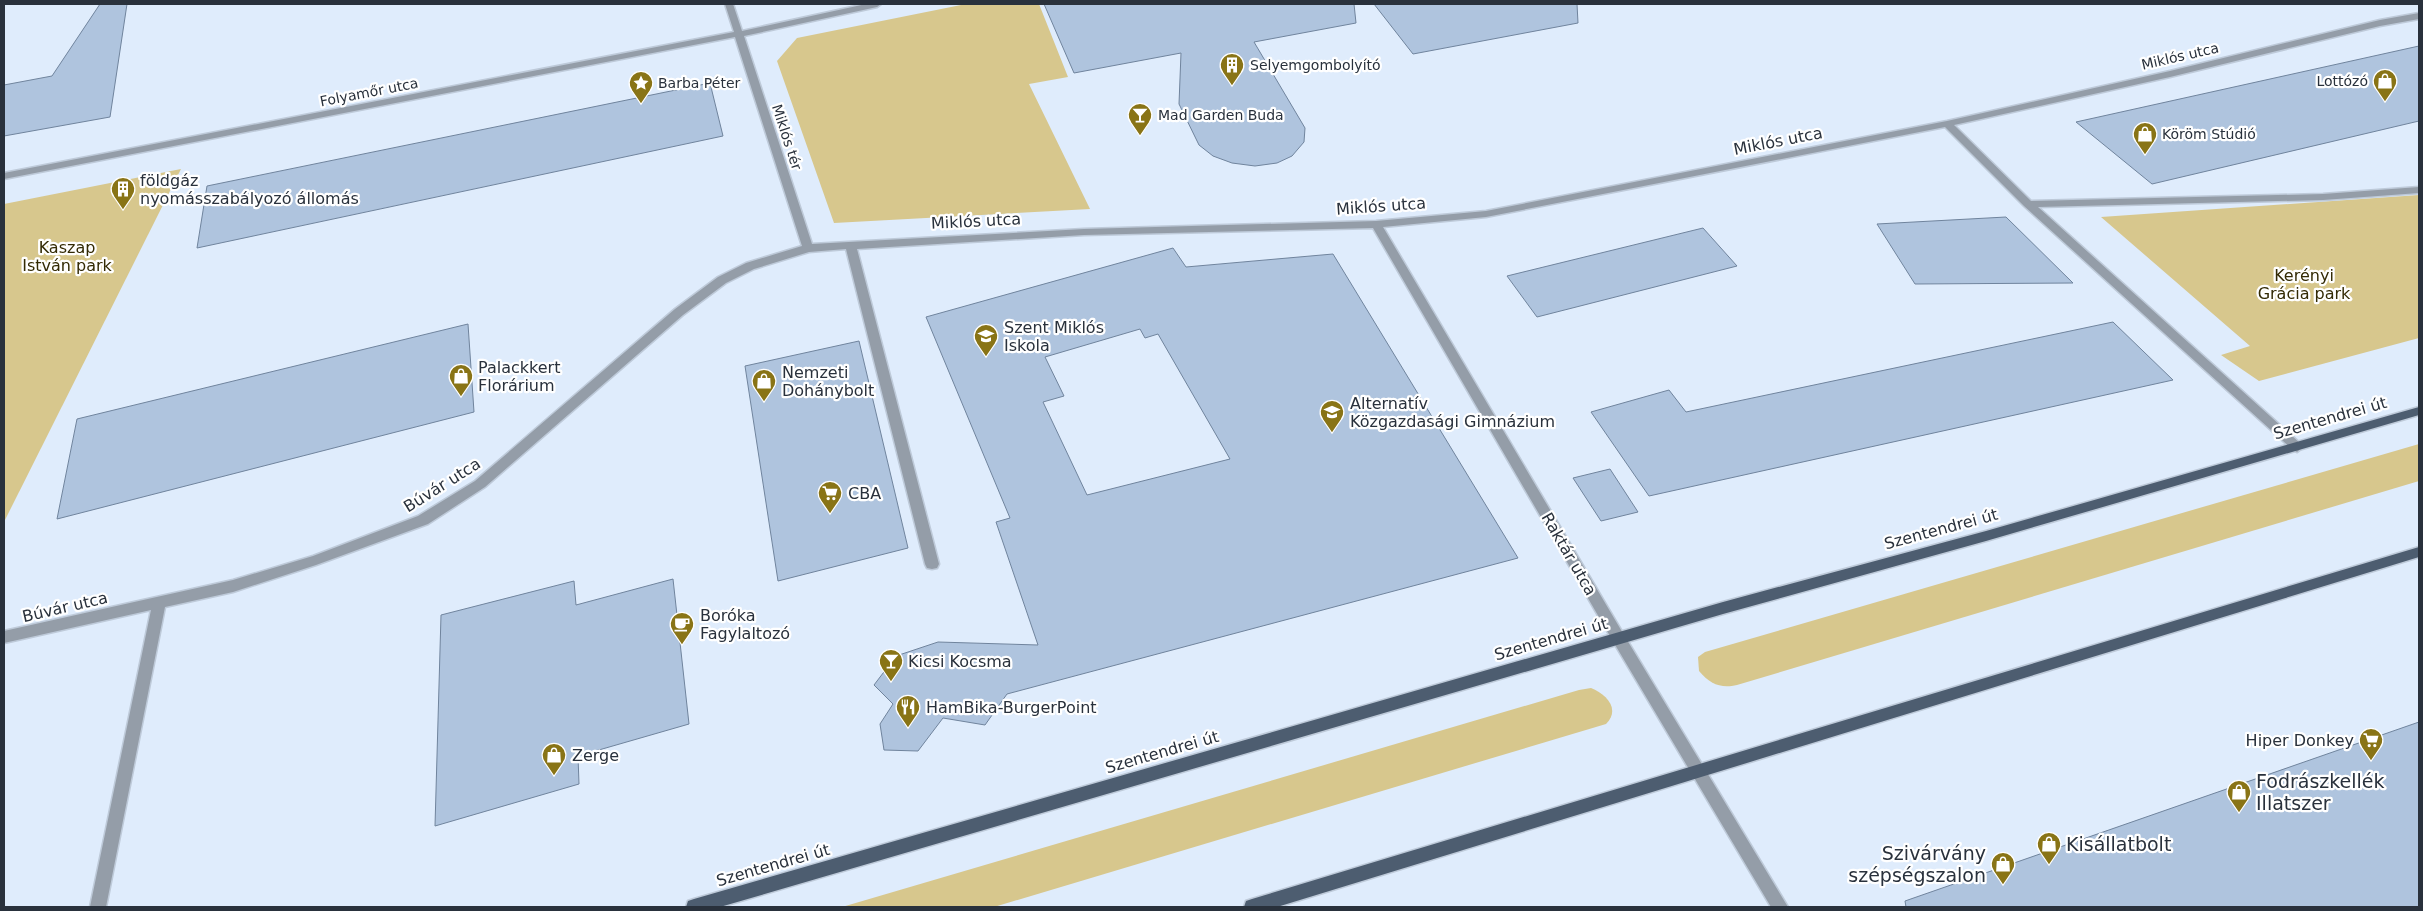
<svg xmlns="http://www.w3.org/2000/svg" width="2423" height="911" font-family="'DejaVu Sans',sans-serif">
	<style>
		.green { fill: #d7c78d }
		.building { fill: #afc4de; stroke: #70849d; fill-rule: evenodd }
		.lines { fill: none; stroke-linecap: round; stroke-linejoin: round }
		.minor-casing { stroke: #becad9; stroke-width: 3 }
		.major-casing { stroke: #becad9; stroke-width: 3 }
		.minor { fill: #949da8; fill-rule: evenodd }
		.major { fill: #4d5d70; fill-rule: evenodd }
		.labels { text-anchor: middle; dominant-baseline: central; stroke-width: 4.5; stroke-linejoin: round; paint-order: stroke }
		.far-street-label { font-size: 14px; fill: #29313c; stroke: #fff }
		.far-poi-label { font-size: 14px; fill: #29313c; stroke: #fff; text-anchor: start }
		.street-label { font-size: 16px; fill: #29313c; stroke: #fff }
		.poi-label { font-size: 16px; fill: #29313c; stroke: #fff; text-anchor: start }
		.park-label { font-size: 16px; fill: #332a04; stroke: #fff }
		.near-poi-label { font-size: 19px; fill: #29313c; stroke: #fff; text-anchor: start }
	</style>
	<rect width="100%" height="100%" fill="#dfecfc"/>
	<!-- green -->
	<g class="green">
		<path d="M966,4h73l29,73 -39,7 61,125 -256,14 -57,-162 20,-23z"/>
		<path d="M181,169l-177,353v-318z"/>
		<path d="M2419,195v143l-160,43 -38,-26 29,-9 -149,-129z"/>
		<path d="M2419,444v37l-682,204c-16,4 -27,-1 -38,-14l-1,-14 7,-5z"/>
		<path d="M1591,688c15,6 30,21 15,36l-612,183h-152l737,-217z"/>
	</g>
	<!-- building -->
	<g class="building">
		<path d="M100,4h27l-17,113 -106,19v-51l48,-9z"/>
		<path d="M1044,4h310l2,19 -102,19 51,86 -1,14 -12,14 -15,7 -22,3 -23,-3 -19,-7 -14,-11 -20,-41 2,-51 -107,20z"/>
		<path d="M1374,4h203l1,19 -165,31z"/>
		<path d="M2419,46v75l-267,63 -76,-62z"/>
		<path d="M710,83l13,53 -526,112 10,-62z"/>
		<path d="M2006,217l67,66 -158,1 -38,-60z"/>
		<path d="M1703,228l34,38 -200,51 -30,-41z"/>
		<path d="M1173,248l13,19 147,-13 185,304 -511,136 -22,31 -42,-7 -25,33 -34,-1 -4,-26 13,-20 -19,-19 22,-29 42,-14 100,3 -42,-123 14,-4 -84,-201zM1140,329l5,9 13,-4 72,125 -143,36 -44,-93 21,-6 -19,-39z"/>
		<path d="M2113,322l60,58 -524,116 -58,-84 78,-22 17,22z"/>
		<path d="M468,324l6,88 -417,107 20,-100z"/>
		<path d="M859,341l49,207 -130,33 -33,-215z"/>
		<path d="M1610,469l28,43 -37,9 -28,-43z"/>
		<path d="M673,579l16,145 -111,32 1,28 -144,42 6,-211 133,-34 2,24z"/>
		<path d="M2419,722v185h-513l-1,-6z"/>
	</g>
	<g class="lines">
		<!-- minor casing -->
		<g class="minor-casing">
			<path id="minor" d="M725,4h8l9,27 124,-27h15l-4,3 -133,29 68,208 272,-15 292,-8 110,-10 461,-90 223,-50 210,-51 39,-7v6l-39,7 -210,51 -216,48 77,76 292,-7 96,-7v6l-96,7 -285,7 263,237 2,3 -6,5 -4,-2 -269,-244 -79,-79 -459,90 -103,10 241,408 164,272h-17l-157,-264 -241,-415 -289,7 -227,14 82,315 -2,4 -5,1 -5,-1 -2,-4 -79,-315 -37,3 -55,17 -28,14 -43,32 -198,172 -57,37 -112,41 -83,27 -68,15 -59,300h-16l61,-297 -147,33v-12l229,-51 80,-24 105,-40 57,-35 200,-172 43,-32 28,-14 56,-17 -67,-209 -731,142v-6l730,-141z"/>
		</g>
		<!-- major casing -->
		<g class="major-casing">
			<g id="major">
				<path d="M2419,407v8l-433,126 -263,73 -1003,293h-34l2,-6 6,-2 1029,-297 263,-71z"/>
				<path d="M2419,547v10l-1142,350h-33l2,-6 6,-2z"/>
			</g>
		</g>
		<!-- minor -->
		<use href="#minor" class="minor"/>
		<!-- major -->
		<use href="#major" class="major"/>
	</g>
	<!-- icons -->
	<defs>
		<g id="building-pin" transform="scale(1.25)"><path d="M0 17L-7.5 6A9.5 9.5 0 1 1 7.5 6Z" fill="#897416" stroke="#fff"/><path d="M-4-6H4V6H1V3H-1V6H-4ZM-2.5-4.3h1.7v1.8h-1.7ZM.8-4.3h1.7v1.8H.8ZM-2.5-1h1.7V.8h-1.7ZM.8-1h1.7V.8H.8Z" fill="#fff"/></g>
		<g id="shop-pin" transform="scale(1.25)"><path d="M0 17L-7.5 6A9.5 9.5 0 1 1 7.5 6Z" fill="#897416" stroke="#fff"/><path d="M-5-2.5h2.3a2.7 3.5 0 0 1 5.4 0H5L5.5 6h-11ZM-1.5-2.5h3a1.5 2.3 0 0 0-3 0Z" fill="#fff"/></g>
		<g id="sight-pin" transform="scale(1.25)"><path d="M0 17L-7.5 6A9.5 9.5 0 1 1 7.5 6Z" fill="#897416" stroke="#fff"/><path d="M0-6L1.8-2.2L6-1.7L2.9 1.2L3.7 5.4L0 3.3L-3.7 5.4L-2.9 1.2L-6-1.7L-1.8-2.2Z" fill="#fff"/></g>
		<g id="bar-pin" transform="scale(1.25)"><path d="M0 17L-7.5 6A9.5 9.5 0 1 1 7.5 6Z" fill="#897416" stroke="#fff"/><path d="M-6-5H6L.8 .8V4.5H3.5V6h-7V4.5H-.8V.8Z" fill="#fff"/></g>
		<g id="school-pin" transform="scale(1.25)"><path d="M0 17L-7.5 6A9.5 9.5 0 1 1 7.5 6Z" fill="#897416" stroke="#fff"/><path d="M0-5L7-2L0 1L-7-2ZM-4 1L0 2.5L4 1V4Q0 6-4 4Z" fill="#fff"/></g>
		<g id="supermarket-pin" transform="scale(1.25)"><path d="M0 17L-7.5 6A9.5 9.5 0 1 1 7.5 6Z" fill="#897416" stroke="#fff"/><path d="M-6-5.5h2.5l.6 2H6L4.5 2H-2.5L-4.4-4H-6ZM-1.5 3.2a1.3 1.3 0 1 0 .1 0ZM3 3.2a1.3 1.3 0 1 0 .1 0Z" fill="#fff"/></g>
		<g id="cafe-pin" transform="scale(1.25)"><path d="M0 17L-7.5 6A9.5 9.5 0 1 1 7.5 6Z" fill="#897416" stroke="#fff"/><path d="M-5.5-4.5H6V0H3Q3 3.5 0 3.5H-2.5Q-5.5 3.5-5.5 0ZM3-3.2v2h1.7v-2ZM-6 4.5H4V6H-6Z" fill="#fff"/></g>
		<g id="restaurant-pin" transform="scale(1.25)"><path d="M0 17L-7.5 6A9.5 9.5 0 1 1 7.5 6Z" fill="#897416" stroke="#fff"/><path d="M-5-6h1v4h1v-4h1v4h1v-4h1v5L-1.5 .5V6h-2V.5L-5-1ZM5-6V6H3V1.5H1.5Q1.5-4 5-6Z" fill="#fff"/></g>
	</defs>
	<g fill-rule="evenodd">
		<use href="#building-pin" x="1232" y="65"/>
		<use href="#shop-pin" x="2385" y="81"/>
		<use href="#sight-pin" x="641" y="83"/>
		<use href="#bar-pin" x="1140" y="115"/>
		<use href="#shop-pin" x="2145" y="134"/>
		<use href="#building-pin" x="123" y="189"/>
		<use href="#school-pin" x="986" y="336"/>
		<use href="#shop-pin" x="461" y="376"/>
		<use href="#shop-pin" x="764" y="381"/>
		<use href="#school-pin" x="1332" y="412"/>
		<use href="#supermarket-pin" x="830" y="493"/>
		<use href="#cafe-pin" x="682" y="624"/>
		<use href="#bar-pin" x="891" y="661"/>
		<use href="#restaurant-pin" x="908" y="707"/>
		<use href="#supermarket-pin" x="2371" y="740"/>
		<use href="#shop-pin" x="554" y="755"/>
		<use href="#shop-pin" x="2239" y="792"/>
		<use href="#shop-pin" x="2049" y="844"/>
		<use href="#shop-pin" x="2003" y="864"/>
	</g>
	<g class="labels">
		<!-- far-street labels -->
		<g class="far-street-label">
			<text transform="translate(2180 56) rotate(-13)">Miklós utca</text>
			<text transform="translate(369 92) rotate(-11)">Folyamőr utca</text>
			<text transform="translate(787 137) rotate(72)">Miklós tér</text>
		</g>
		<!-- far-poi labels -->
		<g class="far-poi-label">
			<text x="1250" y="65">Selyemgombolyító</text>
			<text x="2368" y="81" text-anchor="end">Lottózó</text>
			<text x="658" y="83">Barba Péter</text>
			<text x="1158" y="115">Mad Garden Buda</text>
			<text x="2162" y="134">Köröm Stúdió</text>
		</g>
		<!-- street labels -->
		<g class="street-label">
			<text transform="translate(1778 141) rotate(-11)">Miklós utca</text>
			<text transform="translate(1381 206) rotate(-4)">Miklós utca</text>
			<text transform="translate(976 221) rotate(-3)">Miklós utca</text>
			<text transform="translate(2330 418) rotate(-16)">Szentendrei út</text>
			<text transform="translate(442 485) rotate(-32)">Búvár utca</text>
			<text transform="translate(1941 529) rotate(-15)">Szentendrei út</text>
			<text transform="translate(1569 554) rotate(60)">Raktár utca</text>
			<text transform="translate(65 607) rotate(-13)">Búvár utca</text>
			<text transform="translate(1551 639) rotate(-16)">Szentendrei út</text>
			<text transform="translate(1162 752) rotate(-16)">Szentendrei út</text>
			<text transform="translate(773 865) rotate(-16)">Szentendrei út</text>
		</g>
		<!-- poi labels -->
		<g class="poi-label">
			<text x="140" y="180">földgáz<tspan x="140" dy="18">nyomásszabályozó állomás</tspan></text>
			<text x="1004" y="327">Szent Miklós<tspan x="1004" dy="18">Iskola</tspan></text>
			<text x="478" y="367">Palackkert<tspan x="478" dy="18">Florárium</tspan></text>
			<text x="782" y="372">Nemzeti<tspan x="782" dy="18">Dohánybolt</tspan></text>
			<text x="1350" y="403">Alternatív<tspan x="1350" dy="18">Közgazdasági Gimnázium</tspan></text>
			<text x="848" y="493">CBA</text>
			<text x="700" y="615">Boróka<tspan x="700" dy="18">Fagylaltozó</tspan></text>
			<text x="908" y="661">Kicsi Kocsma</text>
			<text x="926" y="707">HamBika-BurgerPoint</text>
			<text x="2354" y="740" text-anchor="end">Hiper Donkey</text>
			<text x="572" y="755">Zerge</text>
		</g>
		<!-- park labels -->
		<g class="park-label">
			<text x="67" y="247">Kaszap<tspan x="67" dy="18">István park</tspan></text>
			<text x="2304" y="275">Kerényi<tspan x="2304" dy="18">Grácia park</tspan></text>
		</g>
		<!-- near-poi labels -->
		<g class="near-poi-label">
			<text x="2256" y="781">Fodrászkellék<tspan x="2256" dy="22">Illatszer</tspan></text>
			<text x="2066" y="844">Kisállatbolt</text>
			<text x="1986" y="853" text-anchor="end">Szivárvány<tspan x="1986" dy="22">szépségszalon</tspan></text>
		</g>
	</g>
	<!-- border -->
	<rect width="2423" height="911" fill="none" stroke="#29313c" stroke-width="10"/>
</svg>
